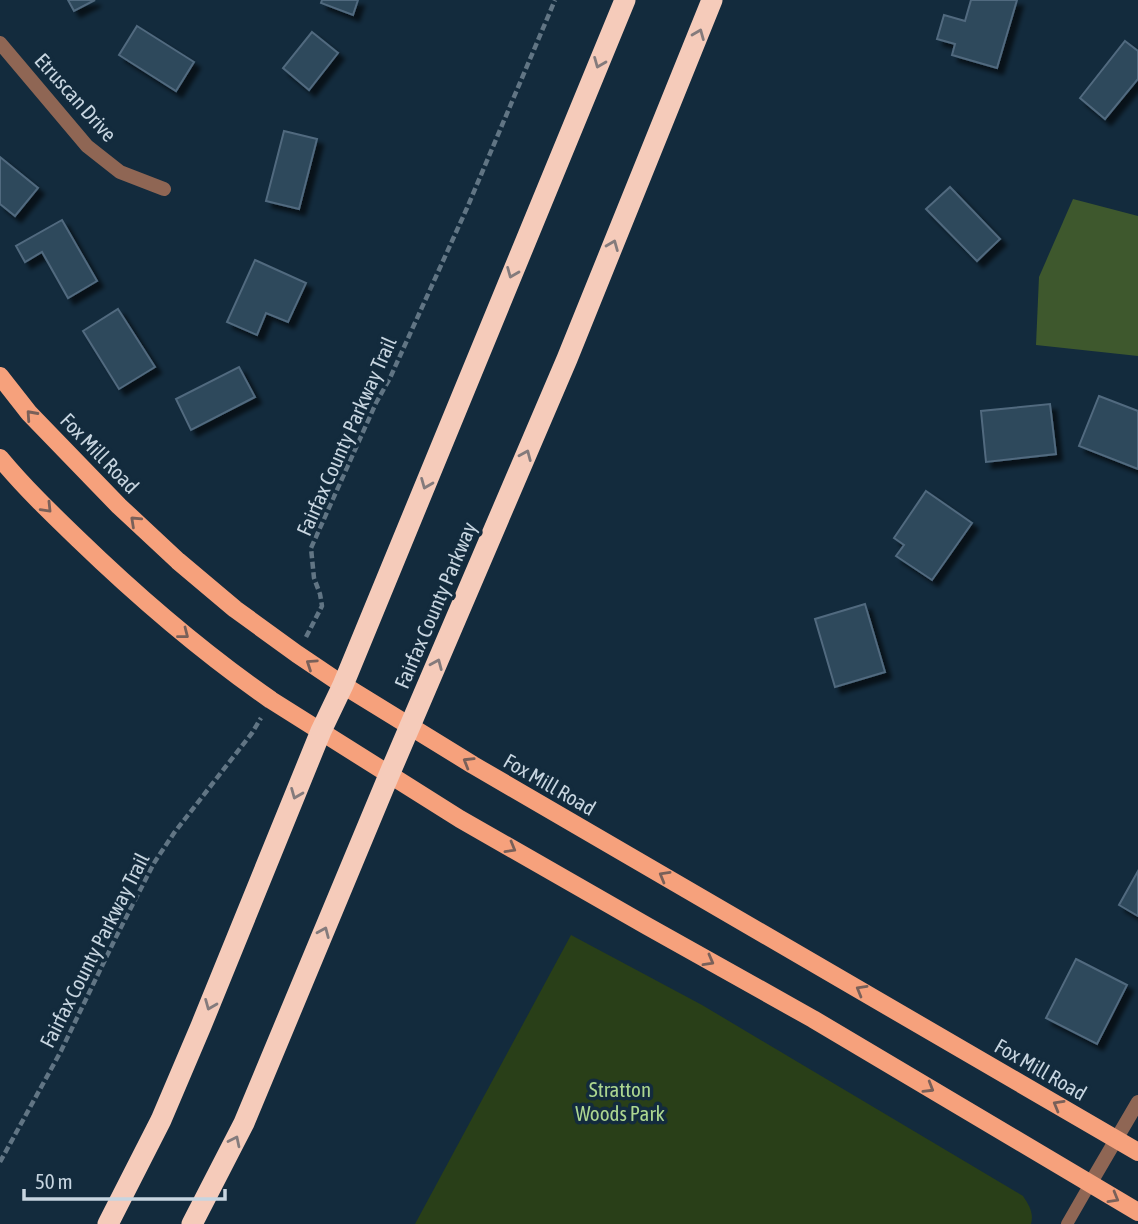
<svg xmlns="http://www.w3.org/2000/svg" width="1138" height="1224" font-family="'Asap Condensed',sans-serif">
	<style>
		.green { fill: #293f18 }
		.forest { fill: #3e582d }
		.building { fill: #2f485b; stroke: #516a7f; stroke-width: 2; filter: url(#shadow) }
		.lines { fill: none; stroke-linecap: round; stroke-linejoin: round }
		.path { stroke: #617584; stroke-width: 4.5; stroke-dasharray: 7 3.5; stroke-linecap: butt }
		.lane { stroke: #8f6654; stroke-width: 12 }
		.street { stroke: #8f6654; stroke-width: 14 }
		.primary { stroke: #f6a17c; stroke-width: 18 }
		.highway { stroke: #f5cbba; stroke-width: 21 }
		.oneway { stroke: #847b7c }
		.oneway2 { stroke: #796059 }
		.labels { text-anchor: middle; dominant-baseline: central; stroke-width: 7; stroke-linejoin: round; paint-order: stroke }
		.street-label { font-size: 21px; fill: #c7d5e0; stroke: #132b3d }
		.park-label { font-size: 21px; fill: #acd690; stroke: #132b3d }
	</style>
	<defs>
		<filter id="shadow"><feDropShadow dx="6" dy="6" stdDeviation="2" flood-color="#0009"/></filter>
	</defs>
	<rect width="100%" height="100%" fill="#132b3d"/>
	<!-- green -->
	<path class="green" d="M571,935l131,70 321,191c6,9 11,17 8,28h-616z"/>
	<!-- forest -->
	<path class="forest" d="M1073,199l65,17v140l-102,-11 3,-68z"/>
	<!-- building -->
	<g class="building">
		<path d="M68,0h27l-21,11z"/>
		<path d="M322,0h36l-5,15 -32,-12z"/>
		<path d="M971,0h46l-20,68 -45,-13 3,-11 -18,-5 7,-24 21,6z"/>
		<path d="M137,26l57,36 -18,29 -57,-36z"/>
		<path d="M312,32l26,21 -29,37 -26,-22z"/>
		<path d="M1125,41l13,10v28l-33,40 -25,-21z"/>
		<path d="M284,131l33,8 -18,70 -33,-8z"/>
		<path d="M0,157l38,31 -23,28 -15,-12z"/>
		<path d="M950,187l50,52 -23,22 -51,-52z"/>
		<path d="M62,220l35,61 -29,17 -26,-46 -17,10 -9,-16z"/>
		<path d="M255,260l51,23 -18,39 -22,-9 -9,22 -30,-13z"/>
		<path d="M118,309l37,58 -36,22 -36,-58z"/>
		<path d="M239,367l16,30 -64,33 -15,-31z"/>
		<path d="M1099,396l39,15v58l-59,-23z"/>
		<path d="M1050,404l6,50 -70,8 -5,-51z"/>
		<path d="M926,491l46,32 -40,57 -36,-24 8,-11 -10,-7z"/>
		<path d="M865,604l20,68 -50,15 -20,-68z"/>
		<path d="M1138,871v45l-19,-11z"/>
		<path d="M1076,959l51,26 -30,59 -51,-26z"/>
	</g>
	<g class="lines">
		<!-- path -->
		<g class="path">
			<path d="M306,637l16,-31 -2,-12 -6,-16 -3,-30 65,-145 14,-25 77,-170 88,-208"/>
			<path d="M0,1162l61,-111 55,-114 38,-74 20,-30 78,-100 9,-15"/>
		</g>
		<!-- lane -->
		<path class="lane" d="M1067,1224l23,-40"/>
		<!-- street -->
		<g class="street">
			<path d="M0,43l87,103 33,26 44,17"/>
			<path d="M1090,1184l48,-82"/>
		</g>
		<!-- primary -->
		<g class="primary">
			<path d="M0,376l29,37 90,93 59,55 57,48 62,45 46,31 130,80 665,387"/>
			<path d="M0,458c24,29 51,55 78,81 60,58 124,113 193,161l189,119 187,107 166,93 325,193"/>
		</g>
		<!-- highway -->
		<g class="highway">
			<path d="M108,1224l53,-104 40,-94 120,-295 22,-46 282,-685"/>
			<path d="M192,1224l52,-101 145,-348 178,-416 145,-359"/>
		</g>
	</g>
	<!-- one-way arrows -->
	<defs><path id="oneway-chevron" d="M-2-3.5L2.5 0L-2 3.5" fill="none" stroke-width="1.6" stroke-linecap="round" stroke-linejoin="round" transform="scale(1.75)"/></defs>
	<g class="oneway">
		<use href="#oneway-chevron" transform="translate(699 34) rotate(-68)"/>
		<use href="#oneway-chevron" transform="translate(599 63) rotate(112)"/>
		<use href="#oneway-chevron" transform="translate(613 245) rotate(-68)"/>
		<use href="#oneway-chevron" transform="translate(512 273) rotate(112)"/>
		<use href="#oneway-chevron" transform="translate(526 455) rotate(-67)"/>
		<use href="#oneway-chevron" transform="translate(426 484) rotate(112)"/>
		<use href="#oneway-chevron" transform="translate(437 664) rotate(-67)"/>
		<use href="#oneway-chevron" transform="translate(296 794) rotate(112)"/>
		<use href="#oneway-chevron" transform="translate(324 932) rotate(-67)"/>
		<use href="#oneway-chevron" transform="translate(210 1005) rotate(112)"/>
		<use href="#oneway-chevron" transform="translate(235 1141) rotate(-64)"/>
	</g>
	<g class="oneway2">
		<use href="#oneway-chevron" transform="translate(31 415) rotate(-132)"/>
		<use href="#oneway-chevron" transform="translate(47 508) rotate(46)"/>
		<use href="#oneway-chevron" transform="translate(135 521) rotate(-137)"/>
		<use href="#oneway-chevron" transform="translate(184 634) rotate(38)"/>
		<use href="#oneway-chevron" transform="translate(311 664) rotate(-146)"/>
		<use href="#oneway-chevron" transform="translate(468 762) rotate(-149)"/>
		<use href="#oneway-chevron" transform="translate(511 848) rotate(30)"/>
		<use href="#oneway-chevron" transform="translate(664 876) rotate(-150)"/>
		<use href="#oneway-chevron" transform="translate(709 961) rotate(29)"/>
		<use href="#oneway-chevron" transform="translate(861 990) rotate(-150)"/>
		<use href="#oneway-chevron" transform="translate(929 1088) rotate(31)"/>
		<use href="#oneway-chevron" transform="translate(1058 1105) rotate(-150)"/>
		<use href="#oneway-chevron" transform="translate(1114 1198) rotate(30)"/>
	</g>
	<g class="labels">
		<!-- street labels -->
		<g class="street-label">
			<text transform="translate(76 97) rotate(48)">Etruscan Drive</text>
			<text transform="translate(346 436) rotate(-66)">Fairfax County Parkway Trail</text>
			<text transform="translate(100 453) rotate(46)">Fox Mill Road</text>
			<text transform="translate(435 605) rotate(-67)">Fairfax County Parkway</text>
			<text transform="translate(550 784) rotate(30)">Fox Mill Road</text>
			<text transform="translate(94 950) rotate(-63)">Fairfax County Parkway Trail</text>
			<text transform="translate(1041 1069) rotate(30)">Fox Mill Road</text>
		</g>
		<!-- park labels -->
		<g class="park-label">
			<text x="620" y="1089">Stratton<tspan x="620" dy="24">Woods Park</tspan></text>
		</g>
	</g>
	<!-- scale -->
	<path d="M24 1189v10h201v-10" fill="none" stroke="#c7d5e0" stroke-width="3.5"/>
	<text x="35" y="1189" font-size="21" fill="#c7d5e0" stroke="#132b3d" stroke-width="5" paint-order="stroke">50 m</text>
</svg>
